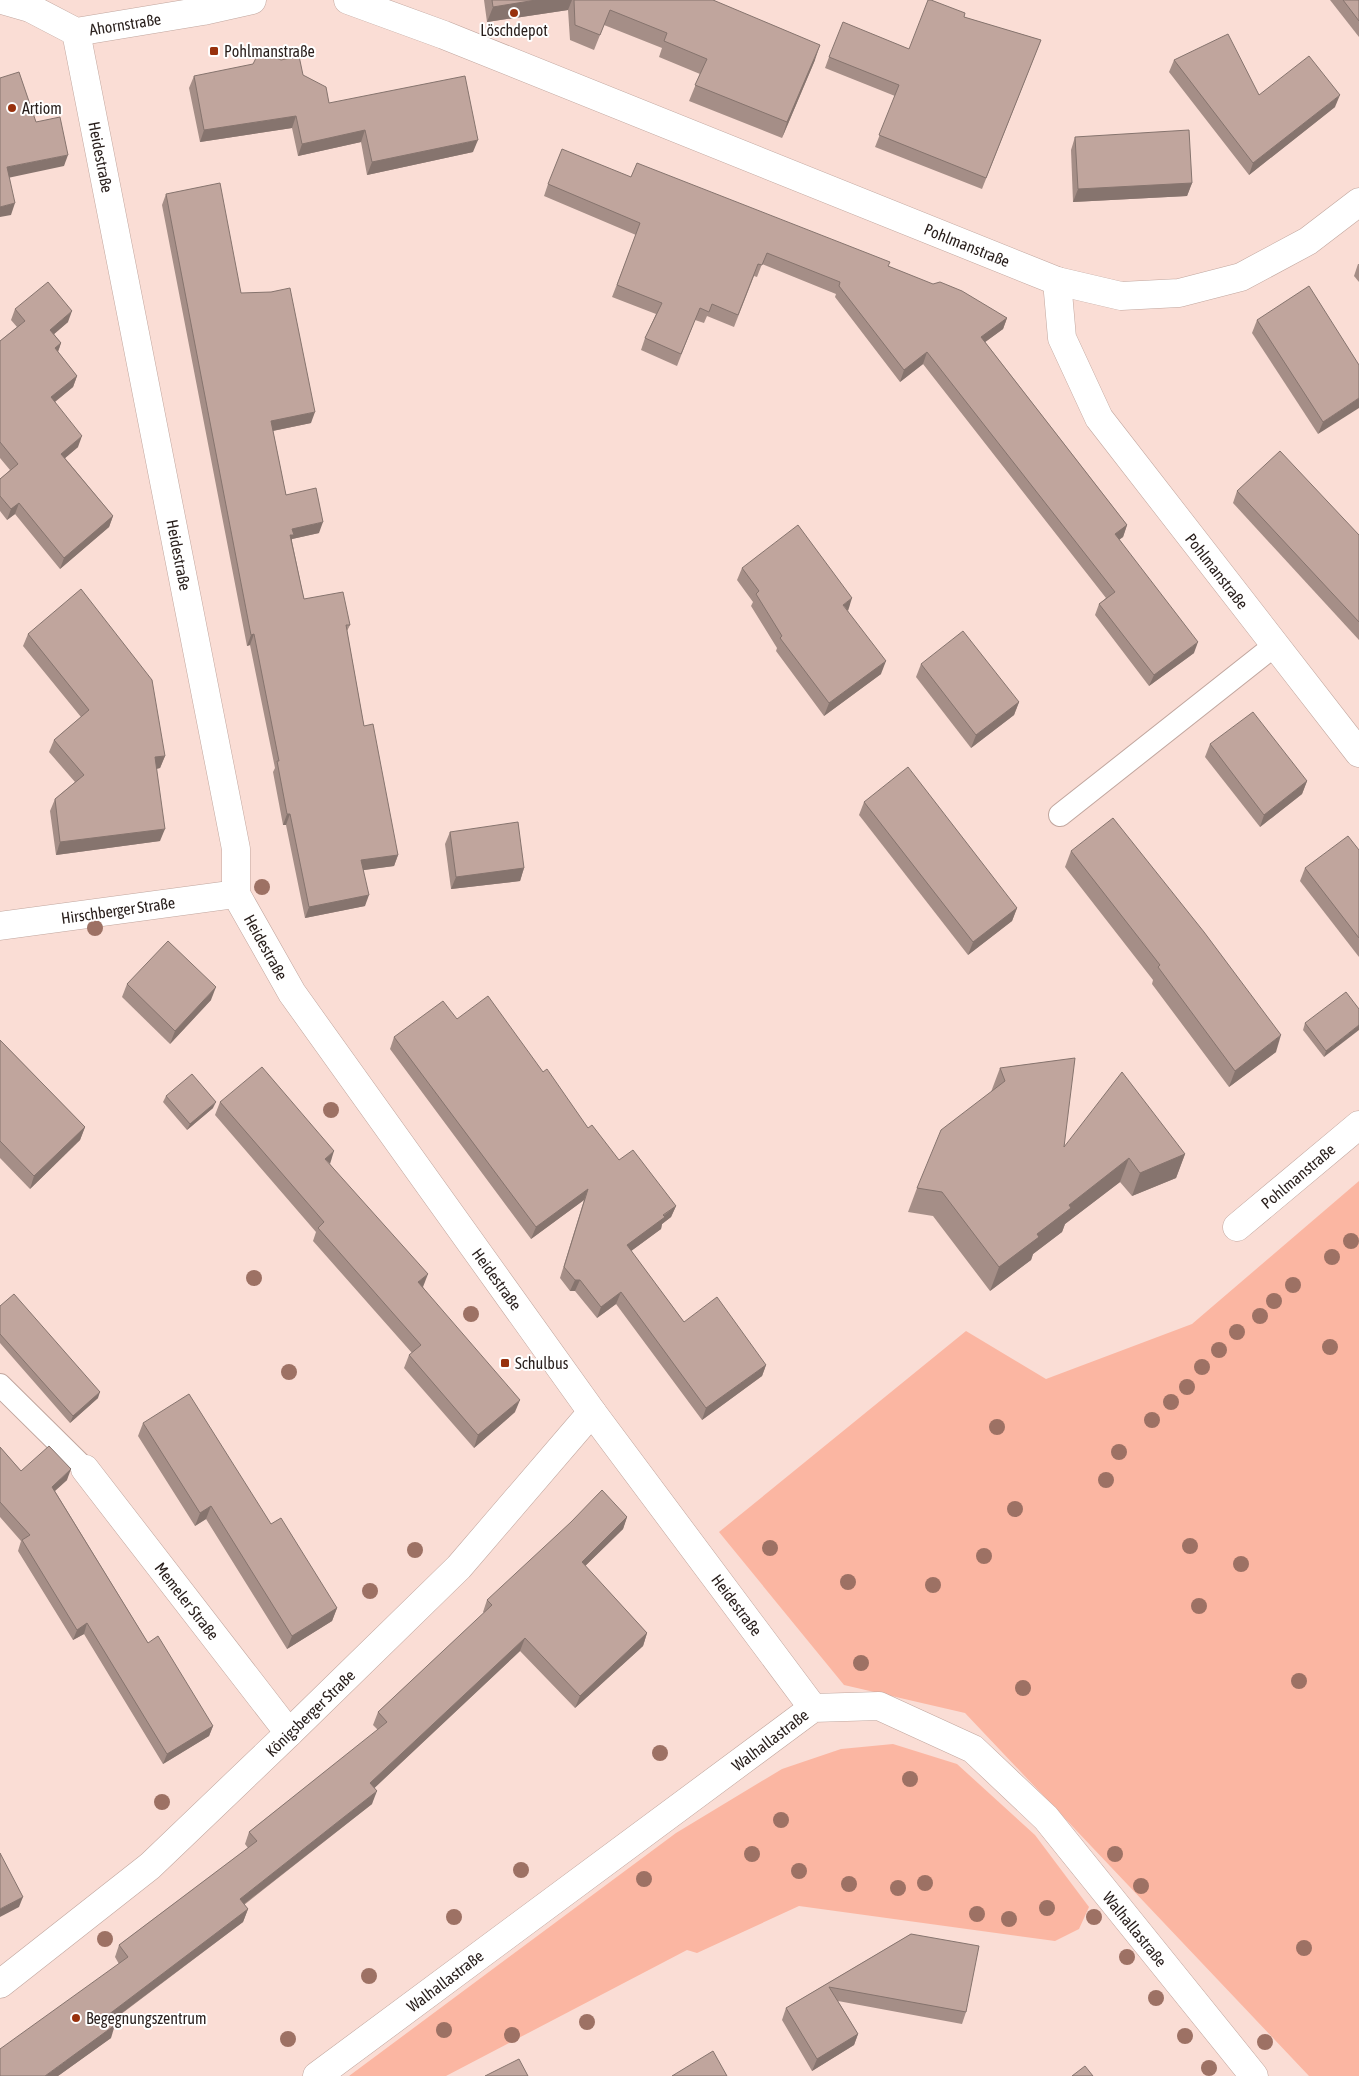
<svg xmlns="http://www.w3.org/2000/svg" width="1359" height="2076" font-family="'Asap Condensed',sans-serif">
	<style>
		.green { fill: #fbb6a2 }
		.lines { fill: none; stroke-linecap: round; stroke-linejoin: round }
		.lane-casing { stroke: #c1a69e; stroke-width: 24 }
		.street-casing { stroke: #c1a69e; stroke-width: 29 }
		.lane { stroke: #fff; stroke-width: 22 }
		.street { stroke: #fff; stroke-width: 28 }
		.tree { fill: #9d7164 }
		.wall { fill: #a58e87 }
		.shaded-wall { fill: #86746e }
		.building { fill: #c0a59d; stroke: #86746e }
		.poi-dot { fill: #98310d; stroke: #fff; stroke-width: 2 }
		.labels { text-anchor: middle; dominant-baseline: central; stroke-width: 4; stroke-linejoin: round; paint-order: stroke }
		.street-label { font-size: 16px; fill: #281e1b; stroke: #fff }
		.poi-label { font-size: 16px; fill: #281e1b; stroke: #fff; text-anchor: start }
	</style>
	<rect width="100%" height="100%" fill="#faddd5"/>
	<!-- green -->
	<g class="green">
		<path d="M1359,1181v895h-50l-344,-363 -121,-28 -125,-153 247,-201 80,48 146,-55z"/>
		<path d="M893,1744l64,20 78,71 54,72 -10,22 -24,12 -256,-35 -102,47 -10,-3 -241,126h-97l327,-243 106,-64 59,-20z"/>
	</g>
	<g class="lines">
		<!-- lane casing -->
		<g class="lane-casing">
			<g id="lane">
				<path d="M1060,815l214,-169"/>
				<path d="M0,1385l85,84"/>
			</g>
		</g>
		<!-- street casing -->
		<g class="street-casing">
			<g id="street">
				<path d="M2,0l28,8 46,24 127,-21 49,-11"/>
				<path d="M348,0l96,35 613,246 64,15 58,-3 62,-16 67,-36 51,-39"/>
				<path d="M76,32l160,817v45l56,99 300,419 221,296"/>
				<path d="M1057,281l5,57 37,80 260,335"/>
				<path d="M0,926l236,-32"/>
				<path d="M1237,1227l122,-102"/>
				<path d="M85,1469l204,264"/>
				<path d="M0,1984l150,-118 139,-133 170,-166 133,-155"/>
				<path d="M317,2076l496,-368 66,-2 94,43 73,69 208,258"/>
			</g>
		</g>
		<!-- lane -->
		<use href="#lane" class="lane"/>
		<!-- street -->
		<use href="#street" class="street"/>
	</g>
	<!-- trees -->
	<g class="tree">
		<circle cx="262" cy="887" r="8"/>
		<circle cx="95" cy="928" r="8"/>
		<circle cx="331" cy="1110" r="8"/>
		<circle cx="1351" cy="1241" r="8"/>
		<circle cx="1332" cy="1257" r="8"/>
		<circle cx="254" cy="1278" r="8"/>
		<circle cx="1293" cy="1285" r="8"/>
		<circle cx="1274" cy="1301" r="8"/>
		<circle cx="471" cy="1314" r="8"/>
		<circle cx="1260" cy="1316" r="8"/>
		<circle cx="1237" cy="1332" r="8"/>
		<circle cx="1330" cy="1347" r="8"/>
		<circle cx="1219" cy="1350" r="8"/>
		<circle cx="1202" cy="1367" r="8"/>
		<circle cx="289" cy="1372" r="8"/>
		<circle cx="1187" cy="1387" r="8"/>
		<circle cx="1171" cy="1402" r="8"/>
		<circle cx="1152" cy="1420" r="8"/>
		<circle cx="997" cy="1427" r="8"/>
		<circle cx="1119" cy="1452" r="8"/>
		<circle cx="1106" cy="1480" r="8"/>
		<circle cx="1015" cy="1509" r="8"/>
		<circle cx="1190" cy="1546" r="8"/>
		<circle cx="770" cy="1548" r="8"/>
		<circle cx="415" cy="1550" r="8"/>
		<circle cx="984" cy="1556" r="8"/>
		<circle cx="1241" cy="1564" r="8"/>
		<circle cx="848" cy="1582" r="8"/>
		<circle cx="933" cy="1585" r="8"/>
		<circle cx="370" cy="1591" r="8"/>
		<circle cx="1199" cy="1606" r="8"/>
		<circle cx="861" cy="1663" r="8"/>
		<circle cx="1299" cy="1681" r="8"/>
		<circle cx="1023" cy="1688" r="8"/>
		<circle cx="660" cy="1753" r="8"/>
		<circle cx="910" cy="1779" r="8"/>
		<circle cx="162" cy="1802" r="8"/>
		<circle cx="781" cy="1820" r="8"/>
		<circle cx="752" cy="1854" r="8"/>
		<circle cx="1115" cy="1854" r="8"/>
		<circle cx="521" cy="1870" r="8"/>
		<circle cx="799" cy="1871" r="8"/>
		<circle cx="644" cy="1879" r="8"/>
		<circle cx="925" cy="1883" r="8"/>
		<circle cx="849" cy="1884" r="8"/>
		<circle cx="1141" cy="1886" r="8"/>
		<circle cx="898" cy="1888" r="8"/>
		<circle cx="1047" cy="1908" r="8"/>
		<circle cx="977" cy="1914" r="8"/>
		<circle cx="454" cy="1917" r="8"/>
		<circle cx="1094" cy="1917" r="8"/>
		<circle cx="1009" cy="1919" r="8"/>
		<circle cx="105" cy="1939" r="8"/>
		<circle cx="1304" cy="1948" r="8"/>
		<circle cx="1127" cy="1957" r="8"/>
		<circle cx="369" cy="1976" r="8"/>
		<circle cx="1156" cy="1998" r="8"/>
		<circle cx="587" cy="2022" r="8"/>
		<circle cx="444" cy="2030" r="8"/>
		<circle cx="512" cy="2035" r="8"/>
		<circle cx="1185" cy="2036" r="8"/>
		<circle cx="288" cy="2039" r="8"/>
		<circle cx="1265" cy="2042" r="8"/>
		<circle cx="1209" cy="2068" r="8"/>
	</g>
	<!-- wall -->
	<g class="wall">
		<path d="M484,0h229l102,60 -33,78 -93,-37 11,-27 -41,-17 3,-9 -58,-23 -10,25 -24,-10 -2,-30 -81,12z"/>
		<path d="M1330,0h29v37z"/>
		<path d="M964,17l77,23 -59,149 -107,-42 20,-51 -70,-28 4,-11 80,-8z"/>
		<path d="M1174,60l85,35 76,12 -86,68 -80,-103z"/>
		<path d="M303,75l26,28 144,49 -106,23 -6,-33 -63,14 -6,-28 -92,14 -11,-54 5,-12z"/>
		<path d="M1075,137l117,46 -5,13 -114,6 -2,-52z"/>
		<path d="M631,177l257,89 119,52 -4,11 -18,13 142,183 -4,12 -4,2 75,114 -45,33 -54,-71 4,-11 7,-6 -183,-234 -23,18 -65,-85 1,-3 -74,-30 -5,13 -3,-1 -20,51 -27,-11 -3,7 -9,-3 -18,46 -36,-16 4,-12 11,-24 -44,-17 24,-62 -92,-39 4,-12z"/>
		<path d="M166,194l75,99 70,130 -38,8 13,64 33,38 -27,6v2l12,58 46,26 -3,6 17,95 34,129 -4,11 -31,4 2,36 -60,12 -19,-93h-3l-10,-53 2,-4 -25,-123 -3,1 -85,-441z"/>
		<path d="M1358,264h1v18l-5,-6z"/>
		<path d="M15,309l53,13 -14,12 7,9 -3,9 19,24 -4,11 -18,15 23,45 -13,11 48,58 -4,11 -49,42 -45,-55 -8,6 -7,-9v-32l10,-9 -10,-12v-117l17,-14 -6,-7z"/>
		<path d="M1257,320l102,45 -41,69 -66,-101z"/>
		<path d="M1237,491l122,44v105l-126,-137z"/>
		<path d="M742,568l106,43 33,63 -57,42 -48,-65 1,-3 -26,-42 2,-4 -16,-22z"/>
		<path d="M28,634l137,122 -5,12 -4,1 4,72 -104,14 -6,-44 5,-12 20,-17 -26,-30 5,-12 27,-23 -58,-71z"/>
		<path d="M921,664l98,38 -5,13 -43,33 -55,-71z"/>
		<path d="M1210,744l97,37 -5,13 -42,33 -55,-70z"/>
		<path d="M864,802l153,106 -5,13 -44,34 -109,-140z"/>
		<path d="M450,832l74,36 -4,13 -69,8 -6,-45z"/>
		<path d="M1359,850v107l-59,-76 5,-13z"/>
		<path d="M1071,851l205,201 -47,35 -77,-103 1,-4 -88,-113z"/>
		<path d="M127,984l84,16 -41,44 -48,-47z"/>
		<path d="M1359,1009l-35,48 -21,-27 2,-7z"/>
		<path d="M457,1019l86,53 45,56 31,32 57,46 -5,11 -9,7 -1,5 -30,22 53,71 82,43 -4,11 -60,44 -86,-116 -19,14 -22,-27h-5l-10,-13 24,-78 -53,39 -141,-190 4,-12z"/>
		<path d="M0,1040l85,87 -5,13 -50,49 -30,-31z"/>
		<path d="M1000,1068l64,79 121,7 -9,24 -44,18 -12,-14 -55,42 -3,8 -29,22 -2,6 -41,31 -57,-75 -25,-4 9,-24 74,-96z"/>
		<path d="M166,1096l47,12 -26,22 -24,-28z"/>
		<path d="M220,1102l110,62 93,123 92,125 -41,36 -70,-80 5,-13 3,-2 -99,-112 3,-9 -101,-117z"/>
		<path d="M0,1306l98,92 -28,25 -70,-80z"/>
		<path d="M143,1423l128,101 66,84 -5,13 -45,28 -81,-130 -11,7 -57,-90z"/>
		<path d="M0,1447l21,24 46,9 -12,11 93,152 65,83 -4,10 -46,28 -79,-130 -11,6 -55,-89 3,-10 -21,-24z"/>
		<path d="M627,1517l-4,12 -38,37 62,67 -4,13 -68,62 -55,-57 -146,137 -2,16 -128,101 4,4 -5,13 -131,99 -1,17 -53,38 61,-112 -4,-7 4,-12 129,-97 -3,-4 4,-12 129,-102 -5,-5 5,-13 106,-99 -1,-1 4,-12z"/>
		<path d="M911,1934l55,78 -4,12 -124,-23 20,33 -4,11 -42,26 -30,-51 4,-12z"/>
	</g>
	<!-- shaded-wall -->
	<g class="shaded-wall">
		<path d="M536,0h36l-4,10 -81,12 6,-15z"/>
		<path d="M820,45l-5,15 -33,78 5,-16z"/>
		<path d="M1340,95l-5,12 -86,68 4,-12z"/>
		<path d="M296,116l-4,12 -92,14 4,-12z"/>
		<path d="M365,130l-4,12 -63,14 4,-12z"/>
		<path d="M478,140l-5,12 -106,23 5,-13z"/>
		<path d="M68,155l-4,11 -61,13 4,-12z"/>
		<path d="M1192,183l-5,13 -114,6 5,-13z"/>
		<path d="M15,203l-4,12 -11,2v-10z"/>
		<path d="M72,311l-4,11 -22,19 4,-11z"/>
		<path d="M1007,318l-4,11 -26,19 4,-11z"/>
		<path d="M61,343l-4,11 -2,-6z"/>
		<path d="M927,352l-4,12 -23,18 4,-12z"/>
		<path d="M77,376l-4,11 -26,21 4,-11z"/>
		<path d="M1359,398v10l-41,26 5,-12z"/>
		<path d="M315,412l-4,11 -44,9 4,-11z"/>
		<path d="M82,436l-4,11 -21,18 4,-11z"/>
		<path d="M19,503l-4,11 -8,6 4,-11z"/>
		<path d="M113,516l-4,11 -49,42 4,-11z"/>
		<path d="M323,522l-4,11 -27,6 -2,7h-4l6,-17z"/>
		<path d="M1127,525l-4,12 -12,9 4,-12z"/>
		<path d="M852,598l-4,13 -5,-6z"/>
		<path d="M254,634l-4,11 -3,1 4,-11z"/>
		<path d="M1198,642l-4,11 -45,33 5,-11z"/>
		<path d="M886,661l-5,13 -57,42 5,-13z"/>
		<path d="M1019,702l-5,13 -43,33 5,-13z"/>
		<path d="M165,756l-5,12 -10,2 5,-13z"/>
		<path d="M1307,781l-5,13 -42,33 4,-12z"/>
		<path d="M287,814h3l-4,11h-3z"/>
		<path d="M165,829l-5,12 -104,14 4,-13z"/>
		<path d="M398,855l-4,11 -37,5 4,-11z"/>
		<path d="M524,868l-4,13 -69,8 5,-12z"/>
		<path d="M369,895l-4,11 -60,12 4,-11z"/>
		<path d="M1017,908l-5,13 -44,34 5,-13z"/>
		<path d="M216,987l-5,13 -41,44 5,-13z"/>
		<path d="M1359,1025v5l-35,27 2,-6z"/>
		<path d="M1281,1035l-5,17 -47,35 6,-16z"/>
		<path d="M216,1102l-3,6 -26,22 3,-6z"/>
		<path d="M85,1127l-5,13 -50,49 4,-13z"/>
		<path d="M334,1151l-4,13 -5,-5z"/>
		<path d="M1185,1154l-9,24 -44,18 8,-23z"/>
		<path d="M1129,1158l-9,24 -55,42 -3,8 -29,22 -2,6 -41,31 9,-24 38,-33 32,-29z"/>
		<path d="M588,1189l-4,11 -53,39 5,-12z"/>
		<path d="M676,1206l-5,11 -9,7 -1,5 -38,28 4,-12z"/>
		<path d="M428,1274l-5,13 -9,8 4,-13z"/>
		<path d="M575,1280h5l-5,11h-5z"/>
		<path d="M621,1292l-5,12 -19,14 4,-11z"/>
		<path d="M766,1365l-4,11 -60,44 4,-12z"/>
		<path d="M100,1392l-2,6 -28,25 3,-7z"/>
		<path d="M520,1400l-5,12 -41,36 4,-13z"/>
		<path d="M71,1469l-4,11 -19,17 4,-10z"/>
		<path d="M211,1506l-5,13 -11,7 5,-13z"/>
		<path d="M627,1517l-4,12 -46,45 5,-12z"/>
		<path d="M337,1608l-5,13 -45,28 5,-13z"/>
		<path d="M87,1623l-3,11 -11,6 4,-10z"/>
		<path d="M647,1633l-4,13 -68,62 5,-12z"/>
		<path d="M525,1638l-5,13 -154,145 4,-13z"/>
		<path d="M213,1726l-4,10 -46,28 4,-10z"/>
		<path d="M377,1791l-5,13 -137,107 5,-12z"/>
		<path d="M23,1897l-4,10 -19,10v-8z"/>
		<path d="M248,1909l-5,13 -140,105 5,-12z"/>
		<path d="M115,2025l-4,13 -53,38h-13z"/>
		<path d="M858,2034l-4,11 -42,26 5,-12z"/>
	</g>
	<!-- building -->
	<g class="building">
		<path d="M492,0h44l-43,7z"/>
		<path d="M574,0h139l107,45 -33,77 -92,-37 12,-26 -43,-18 3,-8 -57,-23 -10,25 -25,-10z"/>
		<path d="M928,0h3l34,13 -1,4 77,23 -55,138 -107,-43 20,-50 -70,-28 14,-35 66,27z"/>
		<path d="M1343,0h16v21z"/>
		<path d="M1228,34l31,61 50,-39 31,39 -87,68 -79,-103z"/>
		<path d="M260,50l21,10 18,-4 4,19 23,12 3,16 136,-27 13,64 -106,22 -7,-32 -63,14 -6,-28 -92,14 -10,-54 59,-12z"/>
		<path d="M19,72l17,50 24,-5 8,38 -61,12 8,36 -15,4v-129z"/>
		<path d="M1189,130l3,53 -114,6 -3,-52z"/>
		<path d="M562,149l69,28 6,-14 253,99 -2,4 45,18 7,-2 22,9 45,27 -26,19 146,188 -12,9 83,108 -44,33 -55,-71 16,-12 -188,-240 -23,18 -65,-84 1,-4 -73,-29 -5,12 -4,-1 -20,51 -26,-11 -3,8 -9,-4 -19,46 -36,-16 17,-35 -45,-18 23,-62 -92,-39z"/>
		<path d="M220,183l21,110 30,-1 19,-4 25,124 -44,9 15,74 30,-7 7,34 -31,7 2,6h-4l14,64 39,-7 7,33h-4l18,101 9,-2 25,131 -37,5 8,35 -60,12 -19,-93h-3l-10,-53h2l-25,-127 -3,1 -85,-441z"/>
		<path d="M48,282l24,29 -22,19 11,13 -6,5 22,28 -26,21 31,39 -21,18 52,62 -49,42 -45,-55 -8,6 -11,-13v-17l18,-15 -18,-22v-101l25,-20 -10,-12z"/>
		<path d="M1309,286l50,79v33l-36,24 -66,-102z"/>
		<path d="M1280,451l79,84v87l-122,-131z"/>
		<path d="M798,525l54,73 -9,7 43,56 -57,42 -49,-65 2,-2 -26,-42 3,-3 -17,-23z"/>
		<path d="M81,589l71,91 13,76 -10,1 10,72 -105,13 -5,-43 29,-24 -30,-35 35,-30 -61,-76z"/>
		<path d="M963,631l56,71 -43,33 -55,-71z"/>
		<path d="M1253,712l54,69 -43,34 -54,-71z"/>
		<path d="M908,767l109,141 -44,34 -109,-140z"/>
		<path d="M1113,818l91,114 77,103 -46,36 -77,-104 2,-2 -89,-114z"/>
		<path d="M518,822l6,46 -68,9 -6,-45z"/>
		<path d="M1348,836l11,14v88l-54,-70z"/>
		<path d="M168,941l48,46 -41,44 -48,-47z"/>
		<path d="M1346,992l13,17v16l-33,26 -21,-28z"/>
		<path d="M488,996l55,76 4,-3 41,59 4,-3 27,35 14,-10 43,56 -13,9 2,2 -38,28 57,77 33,-25 49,68 -60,43 -85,-116 -20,15 -21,-27h-5l-11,-13 24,-78 -52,38 -142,-190 49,-36 14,18z"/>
		<path d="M0,1040l85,87 -51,49 -34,-35z"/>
		<path d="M1075,1058l-11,89 58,-75 63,82 -45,19 -11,-15 -60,47 2,3 -34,26 2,3 -40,30 -57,-75 -25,-4 24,-58 64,-49 -5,-13z"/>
		<path d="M262,1067l72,84 -9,8 103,115 -10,8 102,118 -42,35 -69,-80 12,-10 -103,-117 6,-6 -104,-120z"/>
		<path d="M192,1074l24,28 -26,22 -24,-28z"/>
		<path d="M14,1294l86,98 -27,24 -73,-82v-28z"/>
		<path d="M189,1394l82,130 10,-6 56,90 -45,28 -81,-130 -11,7 -57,-90z"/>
		<path d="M49,1446l22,23 -19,18 96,156 10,-7 55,90 -46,28 -80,-131 -10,7 -55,-90 8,-5 -30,-33v-55l21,24z"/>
		<path d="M602,1490l25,27 -45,45 65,71 -67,63 -55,-58 -155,145 7,8 -137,108 8,10 -140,106 7,10 -70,51h-45v-27l128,-92 -9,-12 138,-104 -8,-9 138,-110 -9,-10 114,-107 -5,-5 84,-78z"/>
		<path d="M0,1853l23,44 -23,12z"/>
		<path d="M911,1934l68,12 -13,66 -137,-25 29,47 -41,25 -31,-51z"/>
		<path d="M713,2051l14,25h-55z"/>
		<path d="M519,2059l9,17h-43z"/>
		<path d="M1085,2066l8,10h-21z"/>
	</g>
	<!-- markers -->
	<g class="poi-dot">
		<circle cx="514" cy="13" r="5"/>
		<rect x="209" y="46" width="10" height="10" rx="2.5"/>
		<circle cx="12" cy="108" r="5"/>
		<rect x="500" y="1358" width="10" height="10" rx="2.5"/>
		<circle cx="76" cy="2018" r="5"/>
	</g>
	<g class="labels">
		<!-- street labels -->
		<g class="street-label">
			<text transform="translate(125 24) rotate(-9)">Ahornstraße</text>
			<text transform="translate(101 157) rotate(79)">Heidestraße</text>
			<text transform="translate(967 245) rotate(22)">Pohlmanstraße</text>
			<text transform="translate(179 555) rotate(79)">Heidestraße</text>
			<text transform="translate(1217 571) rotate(52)">Pohlmanstraße</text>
			<text transform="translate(118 910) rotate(-8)">Hirschberger Straße</text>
			<text transform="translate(266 947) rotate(61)">Heidestraße</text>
			<text transform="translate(1298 1176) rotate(-40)">Pohlmanstraße</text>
			<text transform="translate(497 1279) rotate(54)">Heidestraße</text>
			<text transform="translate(187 1601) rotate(52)">Memeler Straße</text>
			<text transform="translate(737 1605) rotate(53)">Heidestraße</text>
			<text transform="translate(310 1713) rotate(-44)">Königsberger Straße</text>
			<text transform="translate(770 1740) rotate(-37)">Walhallastraße</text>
			<text transform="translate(1135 1929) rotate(51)">Walhallastraße</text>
			<text transform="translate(445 1981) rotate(-37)">Walhallastraße</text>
		</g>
		<!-- poi labels -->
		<g class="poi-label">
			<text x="514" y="30" text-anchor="middle">Löschdepot</text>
			<text x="224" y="51">Pohlmanstraße</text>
			<text x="22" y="108">Artiom</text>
			<text x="515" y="1363">Schulbus</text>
			<text x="86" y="2018">Begegnungszentrum</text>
		</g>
	</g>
</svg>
